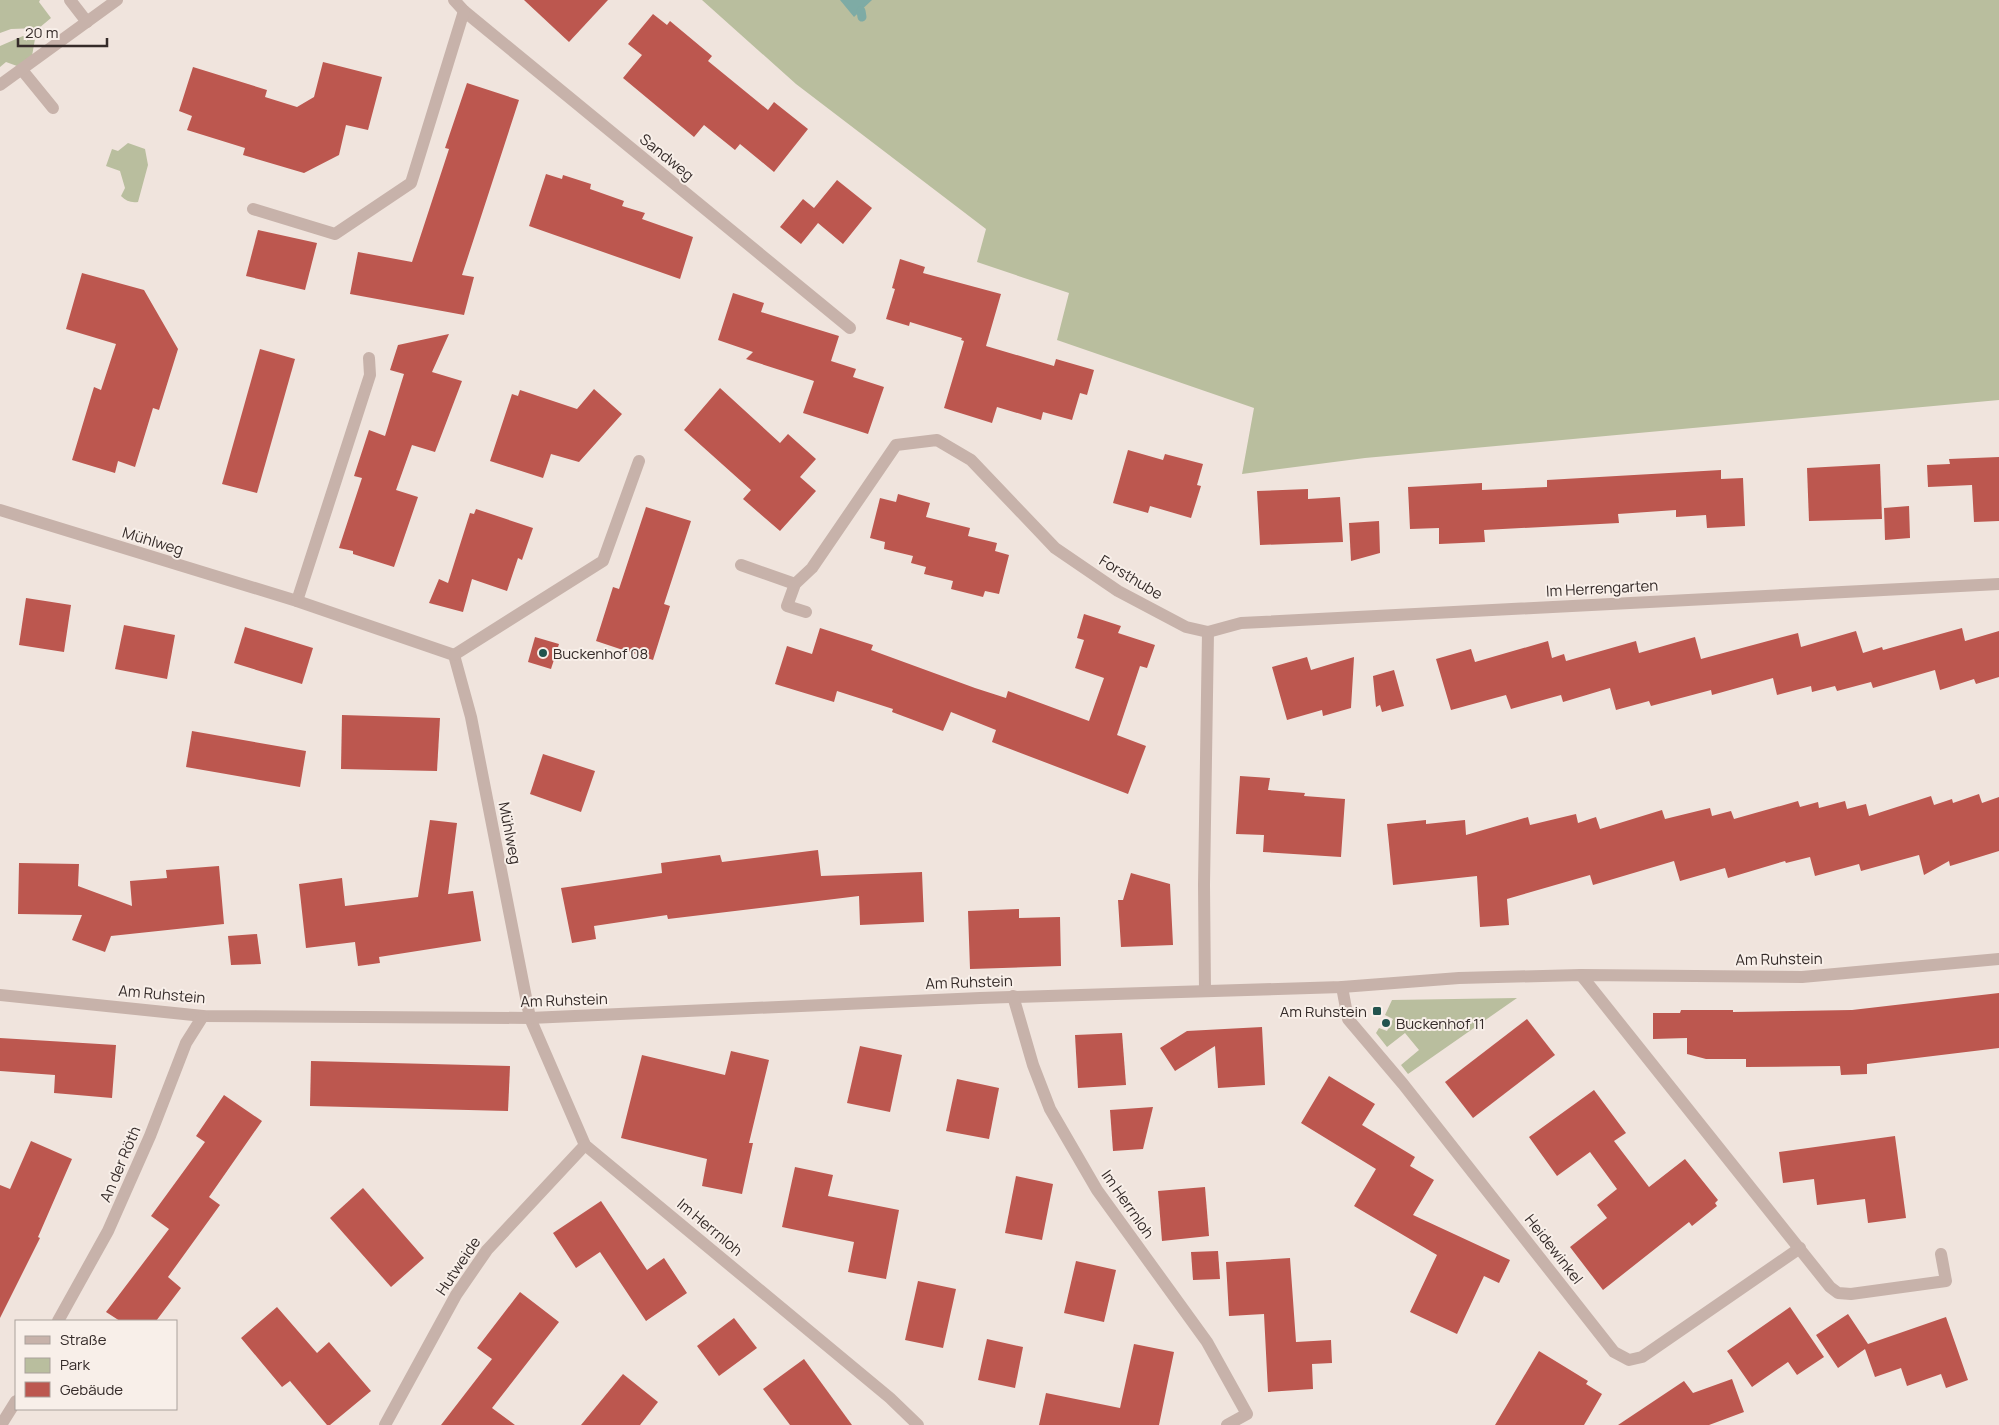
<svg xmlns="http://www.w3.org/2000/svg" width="1999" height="1425" font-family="Manrope,sans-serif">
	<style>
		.green { fill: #b9be9e }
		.water { fill: #7eaba5 }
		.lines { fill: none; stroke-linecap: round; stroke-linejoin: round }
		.stream { stroke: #7eaba5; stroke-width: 9 }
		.building { fill: #bc574f }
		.minor { stroke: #c7b2aa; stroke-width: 12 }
		.poi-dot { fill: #22534e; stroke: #f8efe9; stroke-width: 2 }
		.labels { text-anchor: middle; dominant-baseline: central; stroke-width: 4; stroke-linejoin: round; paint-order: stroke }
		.street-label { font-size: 15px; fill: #352b29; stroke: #f8efe9 }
		.poi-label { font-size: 15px; fill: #352b29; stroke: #f8efe9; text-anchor: start }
	</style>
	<rect width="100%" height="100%" fill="#f0e4dd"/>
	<!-- green -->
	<g class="green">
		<path d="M0,0h40l-1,2 12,16 -12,10 -28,1 -11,4z"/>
		<path d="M702,0h1297v400l-634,58 -123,16 12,-66 -197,-68 12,-47 -92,-31 9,-33 -190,-145z"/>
		<path d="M23,36l12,3 -3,17 -15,10 -11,-4 -6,5v-21z"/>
		<path d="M128,143l17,6 3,16 -10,37c-7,1 -12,-1 -17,-6l4,-8 -5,-17 -14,-5 6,-17 6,2z"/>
		<path d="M1517,998l-109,76 -7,-9 18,-15 -14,-17 -18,14 -11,-14 3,-5 8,3 6,-12 -8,-4 7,-15z"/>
	</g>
	<!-- water -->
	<path class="water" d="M840,0h32l-18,17z"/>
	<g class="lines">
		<!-- stream -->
		<path class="stream" d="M861,11l1,6"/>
	</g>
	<!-- building -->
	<g class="building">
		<path d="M524,0h84l-39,42z"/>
		<path d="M653,14l14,11 3,-4 42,35 -4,5 60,49 6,-8 34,27 -34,43 -34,-28 -5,6 -31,-25 -10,12 -71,-59 19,-23 -14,-11z"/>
		<path d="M323,62l59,15 -14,53 -22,-5 -7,30 -35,18 -61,-18 2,-7 -58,-18 5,-14 -13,-5 14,-44 74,23 -2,7 32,10 17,-10z"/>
		<path d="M467,83l52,17 -57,175 12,2 -10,38 -114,-21 8,-42 54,10 37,-113 -4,-1z"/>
		<path d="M546,174l16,5 1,-4 28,9 -1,5 34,12 -2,5 23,7 -3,6 51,18 -13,42 -151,-53z"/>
		<path d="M837,180l35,28 -29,36 -25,-21 -17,21 -21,-17 23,-28 11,9z"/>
		<path d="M258,230l59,13 -12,47 -59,-14z"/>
		<path d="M900,259l25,8 -2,6 78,21 -15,52 68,20 2,-7 38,11 -7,25 -7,-2 -8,27 -29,-8 -2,8 -44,-13 -5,16 -48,-15 20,-67 -3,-1 1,-2 -52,-16 -1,4 -23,-7 9,-30 -3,-1z"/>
		<path d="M82,273l62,17 34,59 -19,61 -6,-2 -18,59 -17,-6 -3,12 -43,-13 22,-73 7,3 15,-46 -50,-15z"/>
		<path d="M733,293l31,10 -3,9 78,24 -8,25 25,8 -3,8 31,10 -16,47 -65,-21 11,-32 -68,-22 7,-7 -35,-12z"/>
		<path d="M449,334l-17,38 30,9 -27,71 -23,-7 -16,45 22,7 -24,70 -41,-13v-3l-14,-3 23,-70 -8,-2 15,-46 16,6 19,-62 -14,-4 8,-25z"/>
		<path d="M260,349l35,10 -38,134 -35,-9z"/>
		<path d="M720,388l60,55 8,-9 28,25 -16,18 16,14 -36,40 -37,-32 8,-9 -67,-60z"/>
		<path d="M594,389l28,25 -43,48 -28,-8 -8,24 -53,-17 22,-67 6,2 2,-6 57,19z"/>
		<path d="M1128,450l35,10 2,-6 38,10 -6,21 4,1 -10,32 -41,-12 -2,7 -35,-10z"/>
		<path d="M1999,457v64l-25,1 -2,-37 -44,2 -1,-22 23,-1 -1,-5z"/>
		<path d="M1880,464l2,55 -73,2 -2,-53z"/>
		<path d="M1721,470v9l22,-1 2,48 -38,2 -1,-13 -30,2v-7l-58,4 1,9 -135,7 1,12 -46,2v-16l-29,1 -2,-42 74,-4v7l65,-3v-7z"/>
		<path d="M1308,489v10l32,-2 3,45 -83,3 -3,-54z"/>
		<path d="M898,494l32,9 -4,14 44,11 -2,8 29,7 -2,8 14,4 -10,39 -14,-3 -2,6 -32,-8 2,-8 -29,-7 2,-7 -15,-4 2,-7 -29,-7 1,-7 -15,-4 10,-40 16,4z"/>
		<path d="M1909,506l1,32 -25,2 -1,-32z"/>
		<path d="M646,507l45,14 -27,83 6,2 -17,54 -57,-19 17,-54 6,2z"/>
		<path d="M476,509l57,19 -11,32 -4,-2 -11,33 -35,-12 -9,33 -34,-9 10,-24 9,4 22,-70 4,1z"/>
		<path d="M1379,521l1,32 -29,8 -2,-38z"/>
		<path d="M26,598l45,7 -7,47 -45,-7z"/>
		<path d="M1084,614l37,12 -3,7 37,12 -8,23 -7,-2 -23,69 29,11 -18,48 -136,-52 4,-12 -45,-18 -8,19 -51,-19 1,-3 -56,-18 -3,11 -59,-18 12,-38 25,8 8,-26 53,17 -2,5 104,38 31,10 2,-7 81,30 15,-43 -29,-10 9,-28 -7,-2z"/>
		<path d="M124,625l51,10 -8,44 -52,-10z"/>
		<path d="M245,627l68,21 -11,36 -68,-21z"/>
		<path d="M1962,628l3,13 34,-10v46l-23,7 -2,-5 -34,11 -5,-20 -62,18 -2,-6 -34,9 -2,-5 -23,6 -1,-6 -34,9 -4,-17 -61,17 -1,-5 -60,16 -2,-5 -33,9 -6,-22 -47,14 -2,-7 -50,14 -5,-14 -55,15 -15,-51 35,-10 4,13 73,-21 4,17 12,-4 2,7 70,-20 3,12 56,-16 6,22 97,-26 3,14 55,-16 7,22 19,-6 1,3z"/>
		<path d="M535,637l24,7 -8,25 -23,-7z"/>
		<path d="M1307,657l4,13 43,-13 -3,51 -28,8 -1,-6 -35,10 -15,-53z"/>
		<path d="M1394,670l10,36 -22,6 -2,-7 -4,2 -3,-31z"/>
		<path d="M342,715l98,3 -3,53 -96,-2z"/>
		<path d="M192,731l114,20 -6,36 -114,-20z"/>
		<path d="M543,754l52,17 -14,41 -51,-18z"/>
		<path d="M1240,776l30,2 -2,12 37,3 -1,3 41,3 -4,58 -78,-5 1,-17 -28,-1z"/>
		<path d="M1979,794l3,9 17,-6v54l-49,15 -1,-5 -25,14 -5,-20 -58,16 -2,-7 -44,12 -5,-19 -24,6 -1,-2 -57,17 -3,-10 -45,13 -6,-20 -81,24 -3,-10 -83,24 2,26 -29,2 -3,-51 -84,9 -6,-61 39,-4v4l39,-4 1,15 62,-18 2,8 46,-11 2,9 18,-6 4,12 62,-19 3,9 45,-11 2,8 19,-5 3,8 64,-18 2,6 18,-5 1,6 26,-7 2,8 19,-5 3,12 62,-20 3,9 18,-6 1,4z"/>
		<path d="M430,820l27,3 -9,71 25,-3 8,50 -102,16 1,6 -22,3 -3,-24 -49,6 -7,-64 43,-6 3,28 73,-9z"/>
		<path d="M818,850l3,26 101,-4 2,50 -64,3 -1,-29 -191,23 -1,-4 -73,11 2,13 -24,4 -11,-55 101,-15 -1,-10 59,-8 2,7z"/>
		<path d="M19,863l60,1 -1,22 54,20 -2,-25 37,-3 -1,-8 53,-4 5,58 -113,12 -6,16 -33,-12 10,-25 -64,-1z"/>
		<path d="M1131,873l39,11 3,61 -52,2 -3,-47h5z"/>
		<path d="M1019,909v9l41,-1 1,49 -91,3 -2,-58z"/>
		<path d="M257,934l4,30 -30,1 -3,-29z"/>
		<path d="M1999,993v55l-132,16v10l-26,1 -1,-9 -94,1v-8h-40l-19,-5v-16l-34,1v-26h27l1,-3h52v2l119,-2z"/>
		<path d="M1527,1019l28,36 -82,63 -28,-36z"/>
		<path d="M1262,1027l3,58 -47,3 -3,-42 -40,25 -15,-23 27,-17z"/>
		<path d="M1122,1033l4,52 -48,3 -3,-53z"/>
		<path d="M0,1038l116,7 -4,53 -58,-5 1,-18 -55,-4z"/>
		<path d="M860,1046l42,9 -12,57 -43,-9z"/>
		<path d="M731,1051l38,9 -20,83h4l-11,51 -40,-8 5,-27 -86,-21 21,-83 83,20z"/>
		<path d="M311,1061l199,5 -2,45 -198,-5z"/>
		<path d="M1329,1076l46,28 -13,21 53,32 -5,9 24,14 -21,35 97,45 -11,23 -15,-7 -27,58 -47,-22 27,-57 -83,-49 22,-37 -75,-46z"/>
		<path d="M957,1079l42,9 -10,51 -43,-8z"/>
		<path d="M1594,1090l32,43 -12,8 35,46 36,-28 33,41 -3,3 2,3 -25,20 -3,-4 -86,68 -33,-43 37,-29 -10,-13 20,-16 -27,-37 -33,24 -28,-39z"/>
		<path d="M224,1095l38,26 -53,76 11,8 -52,72 13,11 -25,33h-36l-14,-9 63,-83 -18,-13 54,-74 -9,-6z"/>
		<path d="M1153,1107l-10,42 -30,2 -3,-41z"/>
		<path d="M1895,1136l11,82 -38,5 -3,-24 -48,6 -3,-26 -31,4 -4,-31z"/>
		<path d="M31,1141l41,18 -34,78 2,1 -40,80v-133l10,4z"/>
		<path d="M795,1167l38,8 -5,21 71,14 -13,69 -38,-7 6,-30 -72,-15z"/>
		<path d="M1016,1176l37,8 -11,56 -37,-7z"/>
		<path d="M1205,1187l4,49 -47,5 -4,-50z"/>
		<path d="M363,1188l61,70 -33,29 -61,-69z"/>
		<path d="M601,1201l46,69 17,-12 23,35 -41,28 -46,-69 -24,16 -23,-35z"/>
		<path d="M1218,1251l2,28 -27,1 -2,-28z"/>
		<path d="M1290,1258l6,84 35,-2 1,23 -20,1 1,25 -45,3 -4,-78 -35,2 -3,-54z"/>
		<path d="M1076,1261l40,9 -12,52 -40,-9z"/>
		<path d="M918,1281l38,8 -13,59 -38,-8z"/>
		<path d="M520,1292l39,30 -67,86 23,17h-74l51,-66 -15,-11z"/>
		<path d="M277,1307l40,46 12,-11 42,49 -41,34h-3l-37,-44 -8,6 -41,-49z"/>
		<path d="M1790,1307l34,50 -27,18 -9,-13 -36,25 -25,-36z"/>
		<path d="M1848,1314l20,30 78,-27 22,63 -22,8 -5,-14 -34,12 -6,-18 -26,9 -10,-28 -27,19 -22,-33z"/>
		<path d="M734,1318l23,30 -38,28 -22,-30z"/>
		<path d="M987,1339l36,8 -8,41 -37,-8z"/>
		<path d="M1134,1344l40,8 -15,73h-120l7,-32 74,15z"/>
		<path d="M1539,1351l49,30 -2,3 16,10 -18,31h-89z"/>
		<path d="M804,1359l48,66h-62l-27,-36z"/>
		<path d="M623,1374l35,28 -18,23h-59z"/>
		<path d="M1732,1379l12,33 -35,13h-91l66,-44 9,12z"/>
	</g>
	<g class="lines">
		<!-- minor -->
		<g class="minor">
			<path d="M70,0l17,22"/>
			<path d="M454,0l10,11 386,317"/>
			<path d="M22,70l31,38"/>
			<path d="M0,85l117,-85"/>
			<path d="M253,209l82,25 76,-51 53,-172"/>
			<path d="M0,510l297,91 157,54 17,62 59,301 55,127 305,253 28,27"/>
			<path d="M741,565l54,19"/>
			<path d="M297,601l73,-226 -1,-17"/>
			<path d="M806,612l-19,-6 8,-22 17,-16 84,-123 41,-5 34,20 84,88 63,43 68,36 22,5 33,-9 758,-39"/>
			<path d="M454,655l149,-94 36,-100"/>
			<path d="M1581,975l249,312 8,6 13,1 95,-13 -5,-27"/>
			<path d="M1342,987l6,32 55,65 211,268 15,8 13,-3 158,-109"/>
			<path d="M1205,991l-1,-106 4,-253"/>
			<path d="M0,995l203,21 327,2 450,-20 362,-11 117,-9 122,-3 221,2 197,-18"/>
			<path d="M1013,996l20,69 17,44 47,81 110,152 40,72 -20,11"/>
			<path d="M58,1321l50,-90 42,-95 36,-93 17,-27"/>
			<path d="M1,1425l15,-24"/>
			<path d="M385,1425l71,-130 31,-45 98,-105"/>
		</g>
	</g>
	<!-- markers -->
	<g class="poi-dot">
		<circle cx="543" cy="653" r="5"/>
		<rect x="1372" y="1006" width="10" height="10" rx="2.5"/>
		<circle cx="1386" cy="1023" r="5"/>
	</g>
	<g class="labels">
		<!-- street labels -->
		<g class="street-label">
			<text transform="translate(667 157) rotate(39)">Sandweg</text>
			<text transform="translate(153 541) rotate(17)">Mühlweg</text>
			<text transform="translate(1131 577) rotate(31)">Forsthube</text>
			<text transform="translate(1602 588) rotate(-3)">Im Herrengarten</text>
			<text transform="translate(510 833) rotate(79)">Mühlweg</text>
			<text transform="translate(1779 959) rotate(-1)">Am Ruhstein</text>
			<text transform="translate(969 982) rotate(-2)">Am Ruhstein</text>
			<text transform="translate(162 994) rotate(5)">Am Ruhstein</text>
			<text transform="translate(564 1000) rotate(-2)">Am Ruhstein</text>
			<text transform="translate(120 1164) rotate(-67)">An der Röth</text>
			<text transform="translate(1128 1204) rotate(55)">Im Herrnloh</text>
			<text transform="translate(710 1227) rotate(40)">Im Herrnloh</text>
			<text transform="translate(1554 1249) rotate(52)">Heidewinkel</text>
			<text transform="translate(458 1266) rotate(-56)">Hutweide</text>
		</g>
		<!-- poi labels -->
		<g class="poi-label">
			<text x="553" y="653">Buckenhof 08</text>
			<text x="1367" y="1011" text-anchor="end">Am Ruhstein</text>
			<text x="1396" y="1023">Buckenhof 11</text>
		</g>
	</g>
	<!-- legend -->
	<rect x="15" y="1320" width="162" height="90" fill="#f8efe9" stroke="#aaa19c"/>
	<rect x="25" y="1336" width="25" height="8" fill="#c7b2aa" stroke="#aaa19c"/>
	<text x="60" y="1345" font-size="15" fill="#352b29">Straße</text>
	<rect x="25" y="1358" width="25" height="15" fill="#b9be9e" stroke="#aaa19c"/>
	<text x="60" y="1370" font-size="15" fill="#352b29">Park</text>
	<rect x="25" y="1382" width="25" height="15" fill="#bc574f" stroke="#aaa19c"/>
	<text x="60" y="1395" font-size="15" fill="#352b29">Gebäude</text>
	<!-- scale -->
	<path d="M18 38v8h89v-8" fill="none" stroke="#352b29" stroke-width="2.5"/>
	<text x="25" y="38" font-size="15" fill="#352b29" stroke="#f8efe9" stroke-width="4" paint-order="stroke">20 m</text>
</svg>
